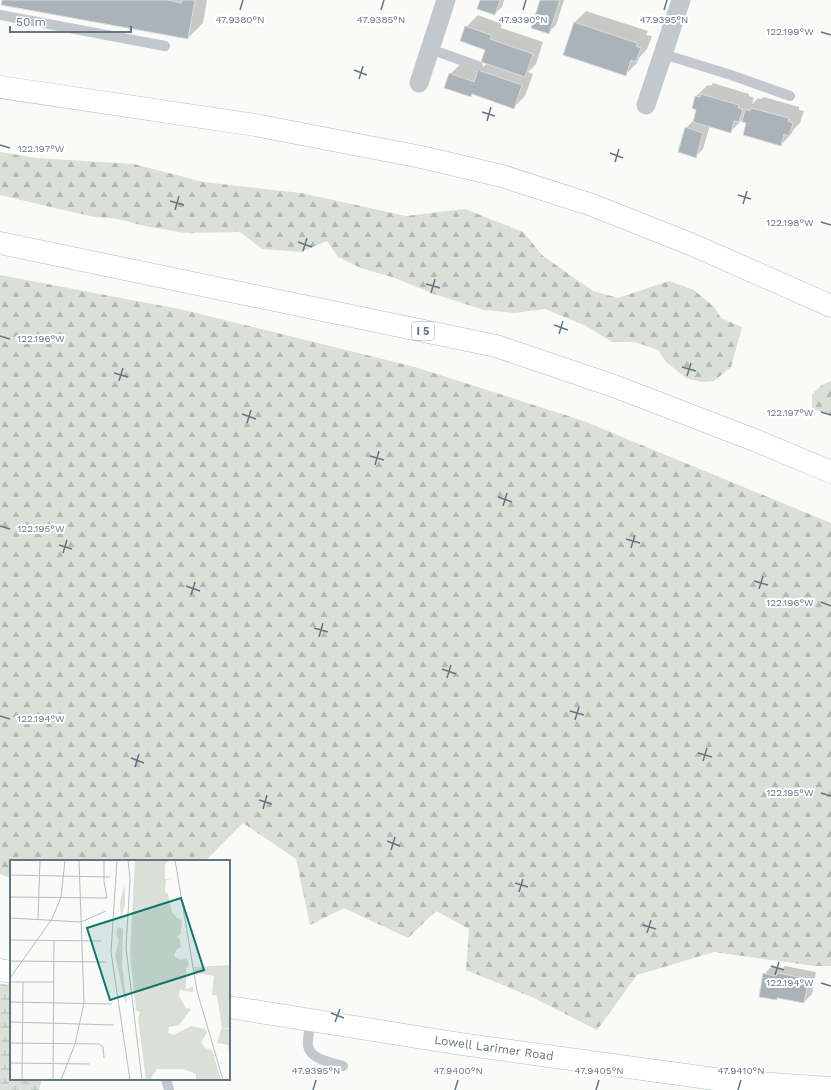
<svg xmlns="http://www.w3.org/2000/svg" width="831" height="1090" font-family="'Work Sans',sans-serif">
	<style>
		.forest { fill: url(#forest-firs) }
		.wetland { fill: url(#wetland-marsh) }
		.shadow { fill: #0003 }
		.building { fill: #aab3b9; stroke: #dcdcda }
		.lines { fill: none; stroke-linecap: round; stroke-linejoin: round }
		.secondary-casing { stroke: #b3babf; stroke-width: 23 }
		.highway-casing { stroke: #b4b9bd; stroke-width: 23 }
		.lane { stroke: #c3c8cc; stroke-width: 10 }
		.street { stroke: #c3c8cc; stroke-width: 19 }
		.secondary { stroke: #fff; stroke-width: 22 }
		.highway { stroke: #fff; stroke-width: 22 }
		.ticks { fill: none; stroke: #657683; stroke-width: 1.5 }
		.labels { text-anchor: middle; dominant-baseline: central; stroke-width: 4; stroke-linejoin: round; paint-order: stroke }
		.shield { fill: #fff; stroke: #939fa8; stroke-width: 1 }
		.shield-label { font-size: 11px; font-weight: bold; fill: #657683 }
		.street-label { font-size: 12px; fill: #657683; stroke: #fff }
		.inset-road { fill: none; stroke: #b5bdc2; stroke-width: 1 }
		.view { fill: #0f766e; fill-opacity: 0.15; stroke: #0f766e; stroke-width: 2 }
		.inset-edge { fill: none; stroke: #657683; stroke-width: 2 }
		.ticks-label { font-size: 10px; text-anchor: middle; fill: #657683; stroke: #fff; stroke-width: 4; stroke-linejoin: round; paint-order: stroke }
	</style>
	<defs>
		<pattern id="forest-firs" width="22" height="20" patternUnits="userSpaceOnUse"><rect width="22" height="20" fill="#dadfd7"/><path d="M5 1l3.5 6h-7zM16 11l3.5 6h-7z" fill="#b4b9b4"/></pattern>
		<pattern id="wetland-marsh" width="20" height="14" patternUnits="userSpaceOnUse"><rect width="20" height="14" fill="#dadfd7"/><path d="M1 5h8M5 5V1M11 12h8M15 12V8" fill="none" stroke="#b4b9b4"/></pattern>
	</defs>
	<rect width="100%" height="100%" fill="#fafaf8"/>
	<!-- forest -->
	<g class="forest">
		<path d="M0,152l36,6 98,6 69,18 98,11 105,23 59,-7 58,23 20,24 50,35 25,7 51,-17 25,9 20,17 7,11 21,9 -11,40 -17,14 -12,1 -16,-4 -20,-16 -8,-12 -23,-8h-23l-26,-16 -41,-17 -30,4 -31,-3 -50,-16 -39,-16 -34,-10 -23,-11 -11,-16 -26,11 -39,-3 -22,-17 -55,1 -40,-7 -27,-7 -23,-2 -36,-8 -59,-14z"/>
		<path d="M0,275l184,35 231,57 166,53 250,103v443h-16l-101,-14 -77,23 -40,55 -63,-32 -68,-28 3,-41 -33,-18 -28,27 -64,-30 -34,17 -14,-66 -53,-36 -38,38h-194v17l-11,-4z"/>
		<path d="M831,381v35l-19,-8v-14l10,-9z"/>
	</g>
	<!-- wetland -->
	<path class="wetland" d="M0,984l11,1v94h31l-3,11h-39z"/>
	<!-- shadow -->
	<g class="shadow">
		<path d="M3,0h204l-4,23 -15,15z"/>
		<path d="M481,0h23l-2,7 -8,7z"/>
		<path d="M542,0h22l-8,25 -7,7z"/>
		<path d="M586,11l62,20 -2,4 6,1 -5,13 -8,9 -2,5 -12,12 -61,-20 11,-33z"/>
		<path d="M478,15l24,9 -1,4 42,14 -7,22 -8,8 5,2 -8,22 -11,11 -41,-14 -3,3 -20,-22 12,-11 19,6 6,-6 -1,-14 -20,-22z"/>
		<path d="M713,83l36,11v2l5,2 -2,6 6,-6 3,1 3,-2 35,10v3l5,1 -4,12 -7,7 -1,3 -11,12 -33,-22 -7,-2 -10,10 -21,-6 -7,24 -8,8 -9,-29 8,-8 4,-11 -5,-1 3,-12 12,-11 3,1z"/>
		<path d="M772,966l11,2 2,-2 31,6 -4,22 -8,8 -25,-5 -3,2 -12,-25z"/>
	</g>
	<!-- building -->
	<g class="building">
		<path d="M2,0h166l13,3 1,-3h13l-7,39 -187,-34z"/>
		<path d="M480,0h20l-5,15 -18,-6z"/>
		<path d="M540,0h20l-11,34 -18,-6z"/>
		<path d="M574,22l63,21 -1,3 5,2 -5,14 -5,-2 -5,16 -63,-21z"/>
		<path d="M465,26l26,9 -1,4 43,15 -8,23 -44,-15 4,-12 -25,-9z"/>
		<path d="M478,70l44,15 -8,24 -42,-15 -1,3 -27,-9 5,-15 25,9z"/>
		<path d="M701,94l38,11 -1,3 5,1 -4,13 -5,-1 -3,12 -38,-11 3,-12 -4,-2 3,-12 5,1z"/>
		<path d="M751,108l38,10 -1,3 5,2 -4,13 -5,-2 -3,12 -38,-11 3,-12 -4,-1 3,-13 5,2z"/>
		<path d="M685,127l18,6 -7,25 -18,-6z"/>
		<path d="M763,973l13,3 1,-3 32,6 -5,24 -27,-5v2l-18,-3z"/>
	</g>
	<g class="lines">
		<!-- secondary casing -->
		<g class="secondary-casing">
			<g id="secondary">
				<path d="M0,970l11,2"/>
				<path d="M229,1007l232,37 268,37 102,7"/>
			</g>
		</g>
		<!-- highway casing -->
		<g class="highway-casing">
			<g id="highway">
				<path d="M0,87l255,38 166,32 81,19 90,29 101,40 138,61"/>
				<path d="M0,243l496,103 118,40 143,55 74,31"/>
			</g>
		</g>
		<!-- lane -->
		<g class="lane">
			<path d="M0,15l165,31"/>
			<path d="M430,49l48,17"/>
			<path d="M663,54l68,21 59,21"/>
			<path d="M311,1020c-1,8 -4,18 -3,26 3,14 23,16 35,20"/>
			<path d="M166,1079l3,11"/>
		</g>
		<!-- street -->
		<g class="street">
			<path d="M419,83l27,-83"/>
			<path d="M646,105l35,-105"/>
		</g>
		<!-- secondary -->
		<use href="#secondary" class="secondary"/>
		<!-- highway -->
		<use href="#highway" class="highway"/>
	</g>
	<!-- ticks -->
	<path class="ticks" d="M240,10l3,-10M381,10l3,-10M523,10l3,-10M664,10l3,-10M821,32l10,3M354,70l13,5M359,79l4,-13M482,112l13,4M487,121l4,-14M0,145l10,3M610,153l13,5M615,162l4,-13M738,195l13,4M170,201l14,4M743,204l4,-13M175,210l4,-14M821,222l10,3M298,242l14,5M303,251l4,-13M426,284l14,4M431,293l4,-14M554,325l14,5M559,334l4,-13M0,336l10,3M682,367l14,4M114,373l14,4M687,376l4,-13M119,381l4,-13M821,412l10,3M242,414l14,5M247,423l4,-13M370,456l14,4M375,465l4,-14M498,497l14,5M503,506l4,-13M0,526l10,3M626,539l14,4M59,545l13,4M631,548l4,-13M63,553l4,-13M754,581l14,4M186,586l14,5M759,589l4,-13M191,595l4,-13M821,602l10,4M314,628l14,4M319,637l4,-14M442,669l14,5M447,678l4,-13M570,711l14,4M0,716l10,3M575,720l4,-13M698,753l14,4M131,758l13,5M703,761l4,-13M135,767l4,-13M821,793l10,3M259,800l13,4M263,809l4,-14M387,841l13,5M391,850l4,-13M515,883l13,4M519,892l4,-13M643,925l13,4M647,933l4,-13M771,966l13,4M775,975l4,-13M821,983l10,3M331,1013l13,5M335,1022l5,-13M313,1090l3,-10M455,1090l3,-10M596,1090l3,-10M738,1090l3,-10"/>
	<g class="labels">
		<!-- shield labels -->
		<rect class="shield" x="412" y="322" width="22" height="18" rx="3"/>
		<g class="shield-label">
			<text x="423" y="331">I 5</text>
		</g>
		<!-- street labels -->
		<g class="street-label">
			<text transform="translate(494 1048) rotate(8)">Lowell Larimer Road</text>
		</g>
	</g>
	<!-- overview -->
	<g transform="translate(10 860)">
		<rect width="220" height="220" fill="#fafaf8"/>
		<path d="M125,0h34l-4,4v15l7,1h-6l-1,12 3,2 4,18 5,6 5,2 -1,13 -4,4 3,2 1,8 -5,3 -2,6 7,4 6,-2 2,7 -3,4v20l7,-2v5l-13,-2 -1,6 7,12 5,1 -12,16 -10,2 -1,6 6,2 17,-9 14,3 2,4 -6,9 4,6 7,2 9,30h-25v-6l-13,-5h-26l-7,11h-4l-8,-62 2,-6 -4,-2 -6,-56zM115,25v19l-4,15 -1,-17zM108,67l5,2 -1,36 5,39 -3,-5 -9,-45 4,-13 -3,-7z" fill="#dadfd7"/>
		<path d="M220,105v63h-8l-5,-33h-5l2,-19 -19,-3 -1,-6zM212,168l8,1v32l-2,-16 -11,-2z" fill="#dadfd7"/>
		<path class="inset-road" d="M107,0l-6,92 19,128M118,0l2,19 -4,69 16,132M165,0l22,131 26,89M0,15l100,2M0,37l97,1 -3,-16v-22M0,58l71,4 25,-11M28,59l2,-59M0,80l91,1M0,101l96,1M0,118l42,-59 9,-22 4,-37M0,122h44M0,142l102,2M0,162l104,3M0,183l89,1 4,3 1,11M0,203l79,1M12,220l1,-98M43,220l1,-140M51,220l14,-36 9,-41 -5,-143"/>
		<path class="view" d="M171,38l23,72 -94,30 -23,-72z"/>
		<rect width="220" height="220" class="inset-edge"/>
	</g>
	<g class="ticks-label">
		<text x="240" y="23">47.9380°N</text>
		<text x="381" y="23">47.9385°N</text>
		<text x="523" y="23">47.9390°N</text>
		<text x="664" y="23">47.9395°N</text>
		<text x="790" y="35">122.199°W</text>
		<text x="41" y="152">122.197°W</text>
		<text x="790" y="226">122.198°W</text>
		<text x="41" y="342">122.196°W</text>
		<text x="790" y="416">122.197°W</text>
		<text x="41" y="532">122.195°W</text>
		<text x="790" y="606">122.196°W</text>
		<text x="41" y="722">122.194°W</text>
		<text x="790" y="796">122.195°W</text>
		<text x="790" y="986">122.194°W</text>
		<text x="316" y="1074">47.9395°N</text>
		<text x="458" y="1074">47.9400°N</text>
		<text x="599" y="1074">47.9405°N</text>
		<text x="741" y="1074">47.9410°N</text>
	</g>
	<!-- scale -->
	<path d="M10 26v6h121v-6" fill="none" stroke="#657683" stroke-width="2"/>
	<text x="16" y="26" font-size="12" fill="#657683" stroke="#ffffff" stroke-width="3" paint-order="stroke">50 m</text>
</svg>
